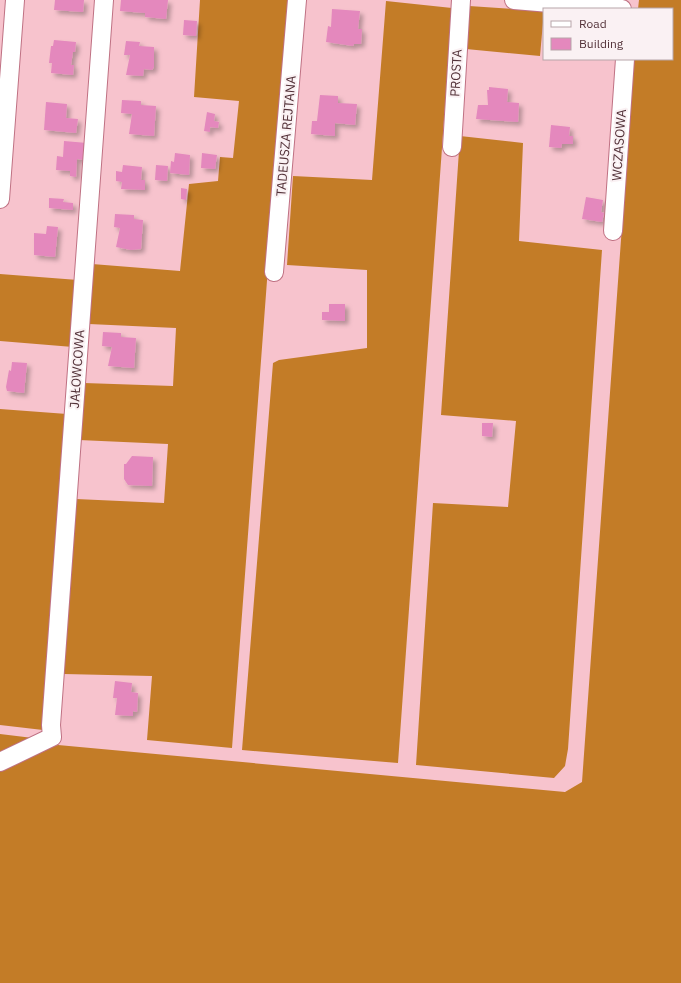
<svg xmlns="http://www.w3.org/2000/svg" width="681" height="983" font-family="'IBM Plex Sans',sans-serif">
	<style>
		.forest { fill: #c37c27 }
		.building { fill: #e488bd; filter: url(#shadow) }
		.lines { fill: none; stroke-linecap: round; stroke-linejoin: round }
		.minor-casing { stroke: #bf7183; stroke-width: 20 }
		.minor { stroke: #fff; stroke-width: 18 }
		.labels { text-anchor: middle; dominant-baseline: central; stroke-width: 4; stroke-linejoin: round; paint-order: stroke }
		.street-label { font-size: 13px; fill: #533239; stroke: #faf1f3 }
	</style>
	<defs>
		<filter id="shadow"><feDropShadow dx="3.5" dy="3.5" stdDeviation="2" flood-color="#0004"/></filter>
	</defs>
	<rect width="100%" height="100%" fill="#f7c3cd"/>
	<!-- forest -->
	<g class="forest">
		<path d="M200,0h88l-56,748 -85,-8 5,-64 -88,-2 12,-175 88,4 4,-59 -89,-4 5,-57 89,3 3,-58 -87,-4 3,-60 88,7 9,-87 29,-3 2,-24 13,1 6,-57 -45,-4z"/>
		<path d="M639,0h42v983h-681v-212l38,-20 20,-6 507,47 17,-10 52,-723h38v-50h-34z"/>
		<path d="M386,1l66,7 -54,755 -156,-13 31,-387 6,-3 88,-12v-78l-80,-5 6,-89 79,4z"/>
		<path d="M469,6l75,5 -4,45 -74,-7z"/>
		<path d="M460,136l63,7 -4,98 83,9 -34,499 -3,17 -11,12 -138,-13 17,-262 75,4 8,-86 -75,-6z"/>
		<path d="M0,274l78,6 -5,67 -73,-6z"/>
		<path d="M0,409l67,5 -24,316 -43,-5z"/>
		<path d="M0,734l33,4 -33,16z"/>
	</g>
	<!-- building -->
	<g class="building">
		<path d="M55,0h29l-1,12 -29,-2z"/>
		<path d="M121,0h47l-2,19 -21,-2v-4l-25,-2z"/>
		<path d="M332,9l28,2 -2,18h4l-1,15h-7l-1,2 -27,-4 2,-16 3,1z"/>
		<path d="M184,20l13,1 -1,15 -13,-1z"/>
		<path d="M54,40l22,2 -1,10h-2l-2,13h3l-1,10 -22,-2 1,-10h-3l2,-17h2z"/>
		<path d="M126,41l14,1 -1,4 15,1v20l-2,3 -8,-1 -1,7 -17,-1 4,-20h-6z"/>
		<path d="M489,87l19,2 -1,13 12,1 -1,19 -42,-3 2,-14h10l-1,-15h2z"/>
		<path d="M320,95l18,1v7l19,1 -2,21 -20,-2v13l-24,-2 1,-13h5z"/>
		<path d="M122,100l19,1v4l15,1 -2,30 -25,-2 3,-20 -11,-1z"/>
		<path d="M46,102l21,2 -1,14 12,1 -2,14 -32,-3z"/>
		<path d="M207,112l8,2 -1,7 5,1 -1,6 -8,-1v5l-6,-1z"/>
		<path d="M551,125l19,2 -1,9h4v8h-11l-1,4 -12,-1z"/>
		<path d="M64,141l23,2 -2,17 -8,-1 -1,18 -6,-1v-5l-14,-1 1,-14 6,1z"/>
		<path d="M175,153l15,2 -1,20 -19,-2 1,-12 3,1z"/>
		<path d="M202,153l15,2 -2,14 -14,-1z"/>
		<path d="M123,165l19,2 -1,13h4v10l-24,-1 1,-7 -6,-1v-10l6,1z"/>
		<path d="M156,165l12,1 -1,15 -12,-1z"/>
		<path d="M181,188l6,1 -1,11 -5,-1z"/>
		<path d="M586,197l17,3 -2,12 3,1 -2,9 -20,-3z"/>
		<path d="M49,198l15,1 -1,3 10,1v7l-24,-2z"/>
		<path d="M115,214l19,1v4l9,1 -2,29 -10,1 -15,-3 4,-19 -6,-1z"/>
		<path d="M47,226l11,1 -3,30 -21,-2v-22l12,1z"/>
		<path d="M329,304h16v17l-23,-1v-8h7z"/>
		<path d="M103,332l18,1v4l15,1 -2,30 -26,-2 4,-19 -10,-1z"/>
		<path d="M12,362l15,1 -3,30 -17,-2 -1,-4 3,-17 2,1z"/>
		<path d="M482,423h11l-1,14 -10,-1z"/>
		<path d="M132,456l21,1 -1,29 -24,-1 -4,-6v-15h2z"/>
		<path d="M115,681l17,2 -1,9 7,1 -1,19 -4,-1v5l-18,-1 2,-17h-4z"/>
	</g>
	<g class="lines">
		<!-- minor casing -->
		<g class="minor-casing">
			<g id="minor">
				<path d="M514,0l108,9"/>
				<path d="M452,147l9,-147"/>
				<path d="M0,199l15,-199"/>
				<path d="M613,231l12,-172"/>
				<path d="M274,272l23,-272"/>
				<path d="M0,762l52,-25 -1,-12 53,-725"/>
			</g>
		</g>
		<!-- minor -->
		<use href="#minor" class="minor"/>
	</g>
	<g class="labels">
		<!-- street labels -->
		<g class="street-label">
			<text transform="translate(456 73) rotate(-87)">PROSTA</text>
			<text transform="translate(286 136) rotate(-85)">TADEUSZA REJTANA</text>
			<text transform="translate(619 145) rotate(-86)">WCZASOWA</text>
			<text transform="translate(77 369) rotate(-86)">JAŁOWCOWA</text>
		</g>
	</g>
	<!-- legend -->
	<rect x="543" y="8" width="130" height="52" fill="#faf1f3" stroke="#b7a5a9"/>
	<rect x="551" y="21" width="20" height="6" fill="#ffffff" stroke="#b7a5a9"/>
	<text x="579" y="28" font-size="12" fill="#533239">Road</text>
	<rect x="551" y="38" width="20" height="12" fill="#e488bd" stroke="#b7a5a9"/>
	<text x="579" y="48" font-size="12" fill="#533239">Building</text>
</svg>
